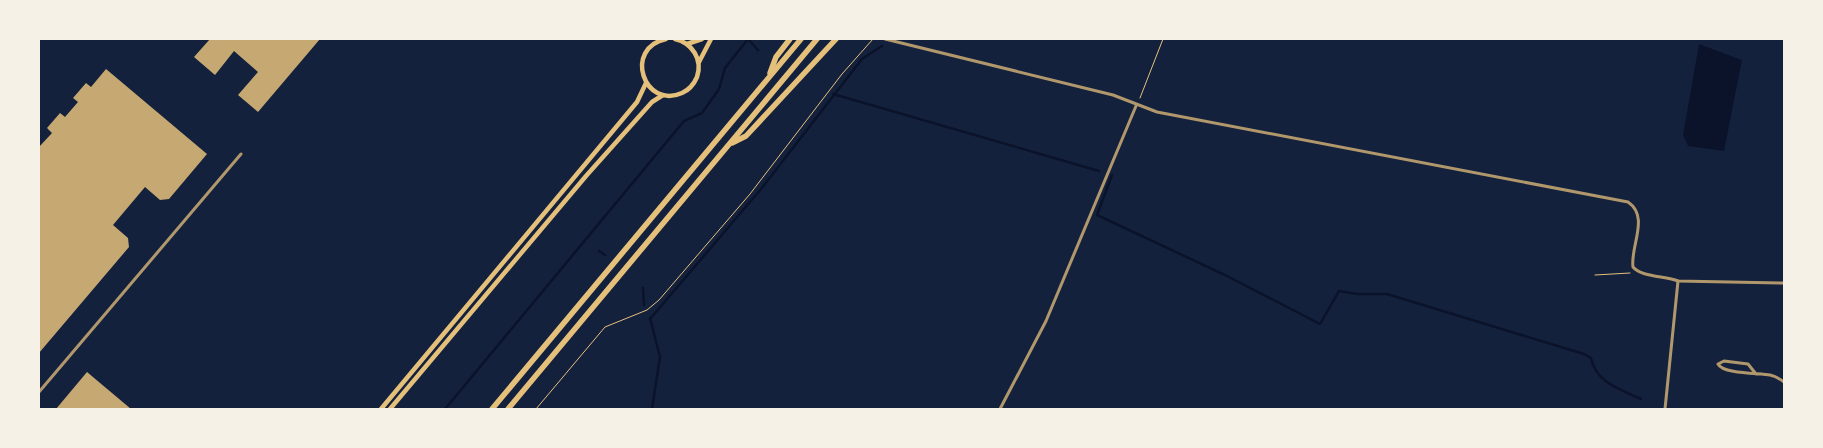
<svg xmlns="http://www.w3.org/2000/svg" width="1823" height="448" font-family="Raleway,sans-serif">
	<style>
		.water { fill: #0b132b }
		.lines { fill: none; stroke-linecap: round; stroke-linejoin: round }
		.stream { stroke: #0b132b; stroke-width: 2.5 }
		.building { fill: #c6a872 }
		.path { stroke: #e5c07b; stroke-width: 1 }
		.minor { stroke: #b1986c; stroke-width: 3 }
		.secondary { stroke: #e5c07b; stroke-width: 4.5 }
		.motorway { stroke: #e5c07b; stroke-width: 5.5 }
	</style>
	<rect width="100%" height="100%" fill="#14213d"/>
	<!-- water -->
	<path class="water" d="M1699,44l43,16 -18,91 -36,-5 -5,-11z"/>
	<g class="lines">
		<!-- stream -->
		<g class="stream">
			<path d="M748,39l10,11"/>
			<path d="M833,94l266,77"/>
			<path d="M1112,175l-15,40 130,61 93,48 19,-33 18,3h30l197,60 7,4c5,25 29,31 50,41"/>
			<path d="M599,251l6,4"/>
			<path d="M643,288l1,17"/>
			<path d="M650,318l10,39 -8,52"/>
			<path d="M650,319l111,-130 101,-130 20,-13"/>
			<path d="M445,409l239,-288 18,-8 17,-24 6,-21 23,-29"/>
		</g>
	</g>
	<!-- building -->
	<g class="building">
		<path d="M210,39h110l-62,73 -20,-17 20,-23 -24,-21 -19,24 -21,-18z"/>
		<path d="M106,69l101,85 -38,45 -9,1 -15,-13 -32,38 15,13 1,9 -90,106v-206l13,-14 -5,-5 13,-15 5,4 13,-15 -5,-4 13,-15 5,4z"/>
		<path d="M87,372l44,37h-75z"/>
	</g>
	<g class="lines">
		<!-- path -->
		<g class="path">
			<path d="M1140,98l23,-59"/>
			<path d="M1595,275l35,-2"/>
			<path d="M536,409l69,-82 42,-17 12,-10 91,-106 92,-120 31,-35"/>
		</g>
		<!-- minor -->
		<g class="minor">
			<path d="M885,39l228,56 44,17 471,90c22,15 2,44 5,65 8,10 32,9 45,14l106,2"/>
			<path d="M1756,374l-8,-10 -24,-3 -6,3c5,10 40,9 52,11 5,1 10,4 14,7"/>
			<path d="M39,392l202,-238"/>
			<path d="M1000,409l46,-88 90,-215"/>
			<path d="M1665,409l13,-128"/>
		</g>
		<!-- secondary -->
		<g class="secondary">
			<path d="M666,39c-43,9 -22,71 16,54 7,-3 12,-9 15,-16 6,-18 -5,-34 -22,-38"/>
			<path d="M687,44l15,-5"/>
			<path d="M699,62l12,-23"/>
			<path d="M381,409l256,-307 9,-19"/>
			<path d="M390,409l196,-233 66,-74 11,-7"/>
		</g>
		<!-- motorway -->
		<g class="motorway">
			<path d="M770,73l6,-16 14,-18"/>
			<path d="M732,143l14,-7 90,-97"/>
			<path d="M492,409l309,-370"/>
			<path d="M508,409l309,-370"/>
		</g>
	</g>
	<!-- border -->
	<rect width="1823" height="448" fill="none" stroke="#f6f1e7" stroke-width="80"/>
</svg>
